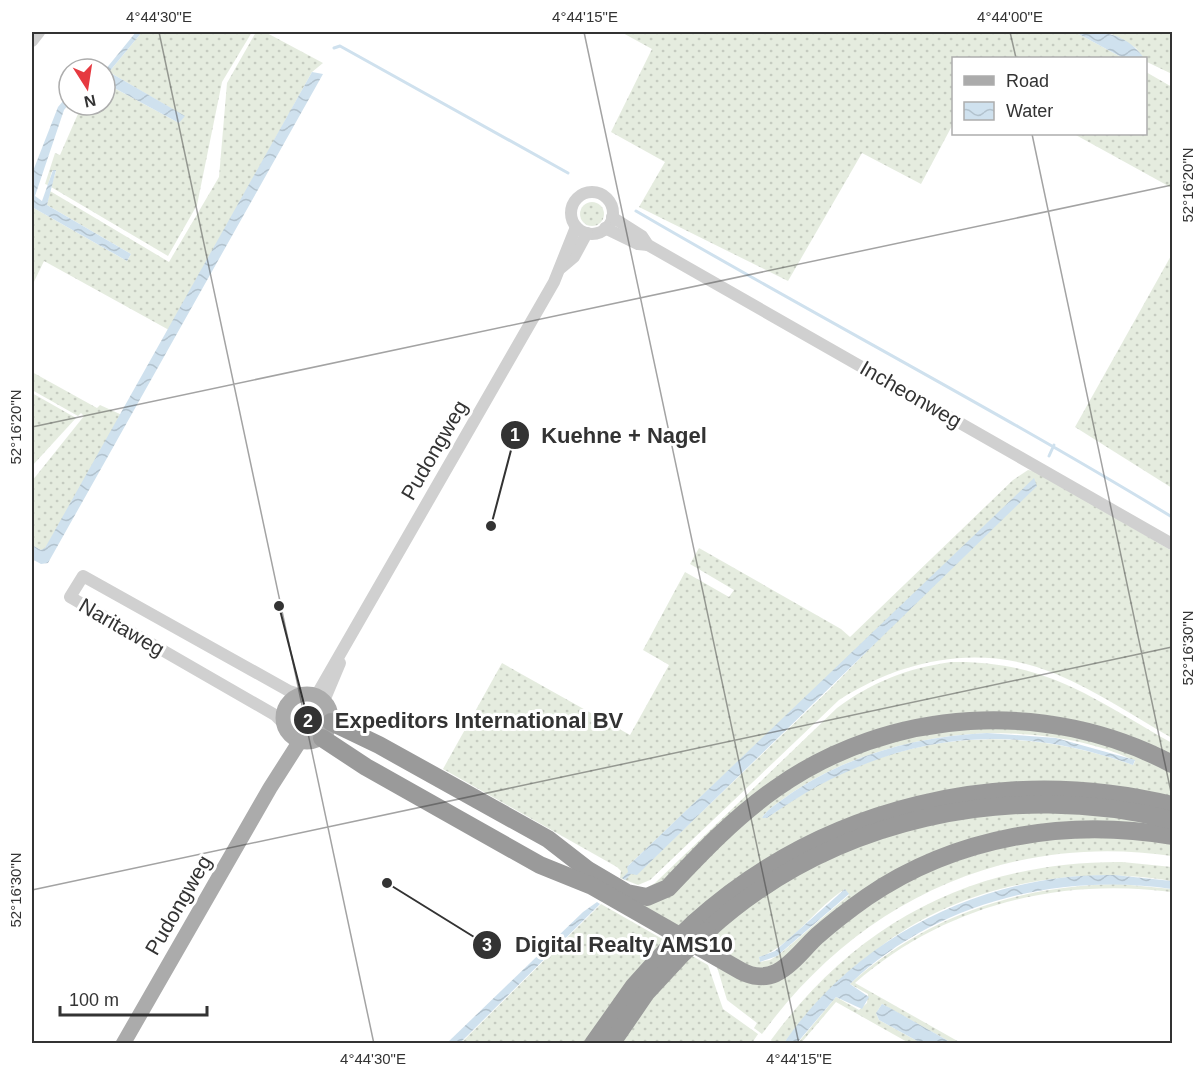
<svg xmlns="http://www.w3.org/2000/svg" width="1204" height="1075" font-family="Arial,sans-serif">
	<style>
		.grass { fill: url(#grass-dots); fill-rule: evenodd }
		.water { fill: url(#water-waves) }
		.lines { fill: none; stroke-linecap: round; stroke-linejoin: round }
		.stream { stroke: #cfe1ee; stroke-width: 3 }
		.minor { stroke: #d0d0d0; stroke-width: 12 }
		.major { stroke: #ababab; stroke-width: 15 }
		.highway { stroke: #9a9a9a; stroke-width: 18 }
		.highway-bridge { stroke: #9a9a9a; stroke-width: 18 }
		.ticks { fill: none; stroke: #333; stroke-width: 1.5; stroke-opacity: 0.45 }
		.labels { text-anchor: middle; dominant-baseline: central; stroke-width: 6; stroke-linejoin: round; paint-order: stroke }
		.street-label { font-size: 21px; fill: #333; stroke: #fff }
		.leader { fill: none; stroke: #333; stroke-width: 2 }
		.callout-dot { fill: #333; stroke: #fff; stroke-width: 2 }
		.mark-label { font-size: 18px; text-anchor: middle; font-weight: bold; fill: #fff }
		.callout-label { font-size: 22px; text-anchor: middle; font-weight: bold; fill: #333; stroke: #fff; stroke-width: 6; stroke-linejoin: round; paint-order: stroke }
		.neatline { fill: none; stroke: #333; stroke-width: 2 }
		.ticks-label { font-size: 15px; text-anchor: middle; fill: #333 }
	</style>
	<defs>
		<pattern id="grass-dots" width="8" height="8" patternUnits="userSpaceOnUse" patternTransform="scale(1.5)"><rect width="8" height="8" fill="#e5ecdf"/><path d="M2 2h.1M6 6h.1" fill="none" stroke="#c5cbc0" stroke-width="1.8" stroke-linecap="round"/></pattern>
		<pattern id="water-waves" width="16" height="10" patternUnits="userSpaceOnUse" patternTransform="scale(1.5)"><rect width="16" height="10" fill="#cfe1ee"/><path d="M0 5q4-4 8 0t8 0" fill="none" stroke="#b2c2cd"/></pattern>
	</defs>
	<rect width="100%" height="100%" fill="#fff"/>
	<!-- grass -->
	<g class="grass">
		<path d="M142,32h110l-30,50 -25,123 -29,51 -117,-69 5,-16h-4l-4,14 -3,-1 10,-31 5,2 21,-48 24,-2v-22l74,40 5,-7 -75,-44z"/>
		<path d="M256,32h9l58,31 -11,9 -143,258 -125,-69 -12,25v-79l95,54 4,-7 -84,-49 3,-14 119,71 50,-85 8,-94z"/>
		<path d="M621,32h454l48,26h-169l-1,66 -32,60 -59,-31 -74,128 -149,-74 26,-45 -54,-30 41,-83z"/>
		<path d="M1108,32h64v42l-25,-12 -11,-14z"/>
		<path d="M1146,72l26,15v101l-98,-54h72z"/>
		<circle cx="592" cy="214" r="12"/>
		<path d="M1172,254v234l-97,-61z"/>
		<path d="M32,372l65,36 3,-3 22,10 -77,134 -4,1 -9,-5v-64l52,-65 -3,-3 -3,3 -46,-26z"/>
		<path d="M32,393l44,25 -44,48z"/>
		<path d="M1028,470l10,2 134,79v187c-37,-21 -75,-47 -116,-64 -74,-31 -151,-16 -217,26l-189,180 -12,5 -18,-7 1,-7 -4,-4 -174,-98 59,-106 128,72 39,-70 -26,-15 42,-78 44,25 5,-7 -44,-26 9,-16 142,81 9,8 163,-157zM1036,479l-206,210 -193,185h-6l-2,-9z"/>
		<path d="M951,662c94,-2 143,37 221,81v17l-160,-43 -181,36 -177,138 -11,-1 12,-7 182,-175c35,-26 71,-40 114,-46z"/>
		<circle cx="307" cy="718" r="11"/>
		<path d="M980,723c68,-1 133,13 192,44v33c-149,-34 -304,-10 -431,79 -17,12 -40,26 -54,41l27,15c5,-4 7,-9 12,-13 16,-14 34,-26 52,-37 116,-72 254,-90 386,-61l8,2v7c-107,-17 -217,2 -308,63 -15,10 -30,21 -44,33 -15,13 -29,33 -48,40 -12,5 -25,1 -36,-4l-125,-70 5,-5c15,8 30,16 47,6 20,-13 51,-51 71,-70 68,-63 154,-98 246,-103zM987,733c49,0 103,6 148,28l-2,4c-132,-47 -253,-30 -366,53h-5c4,-8 16,-15 24,-21 57,-41 131,-61 201,-64zM845,889l4,6 -68,58 -11,7 -10,2 -1,-5c31,-9 57,-50 86,-68z"/>
		<path d="M1042,835l130,4v17c-165,-24 -312,44 -410,178l-8,-6 3,-5 -30,-23 -10,-33 28,9 56,-20 112,-82z"/>
		<path d="M1122,862l50,5v14c-98,-16 -206,3 -288,63 -13,10 -25,22 -37,33 -24,21 -45,41 -63,66h-11l-2,-3c87,-119 204,-179 351,-178z"/>
		<path d="M1120,884l52,5v3c-115,-15 -229,14 -317,91l106,60h-9l-70,-39 -6,9 3,7 42,23h-12l-73,-41 -35,41 -4,1 39,-47 23,13 8,-7 1,-9 -18,-10c75,-68 170,-99 270,-100z"/>
		<path d="M601,904l107,61 15,44 35,25 -6,9 -292,1z"/>
	</g>
	<!-- water -->
	<g class="water">
		<path d="M136,32h6l-33,40 76,44 -6,7 -74,-40v-13z"/>
		<path d="M1075,32c29,-1 50,1 69,26h-21z"/>
		<path d="M312,72l11,2 -275,489 -7,1 -9,-5v-14l9,5 4,-2z"/>
		<path d="M69,94v10l-5,6 -29,86 7,5 11,-31h3l-9,35 84,49 -4,7 -95,-54 1,-36 25,-64z"/>
		<path d="M1034,478l3,8 -400,389 -6,-1 -6,6 -3,-2 6,-6 -1,-5z"/>
		<path d="M987,733l69,5 79,22 -2,5c-134,-48 -250,-29 -366,53h-5c4,-8 16,-15 24,-21 57,-41 131,-61 201,-64z"/>
		<path d="M1114,875l58,6v8c-114,-17 -238,14 -322,95l19,13 -7,12 -26,-12 -39,46h-13c73,-107 201,-170 330,-168z"/>
		<path d="M845,889l4,5 -72,62 -17,6 -1,-5 16,-6z"/>
		<path d="M597,902l3,2 -140,139h-13l136,-131z"/>
		<path d="M882,1004l8,4 62,35h-31l-42,-23 -3,-7z"/>
	</g>
	<g class="lines">
		<!-- stream -->
		<g class="stream">
			<path d="M334,48l6,-2 228,127"/>
			<path d="M636,211c178,104 360,199 536,306"/>
			<path d="M1049,456l5,-11"/>
		</g>
		<!-- minor -->
		<g class="minor">
			<path d="M32,41l7,-9"/>
			<circle cx="592" cy="213" r="21"/>
			<path d="M612,217l30,19 6,9 524,299"/>
			<path d="M605,228l33,16 10,1"/>
			<path d="M561,268l13,-11 13,-24"/>
			<path d="M316,696l238,-414 22,-55"/>
			<path d="M324,701l16,-38"/>
			<path d="M284,724l-9,-9 -205,-118 13,-21 206,115 13,4"/>
		</g>
		<!-- major -->
		<g class="major">
			<circle cx="307" cy="718" r="24"/>
			<path d="M123,1044l147,-256 30,-47"/>
		</g>
		<!-- highway -->
		<g class="highway">
			<path d="M331,722l48,23 169,94 40,31 39,23 20,4 21,-9c33,-35 67,-71 107,-99 115,-82 272,-91 397,-25"/>
			<path d="M322,738l44,29 174,98 52,21 149,85c11,6 24,7 35,2 16,-8 28,-25 41,-37 16,-14 33,-27 50,-39 89,-61 201,-79 305,-61"/>
			<path d="M694,923c130,-117 309,-159 478,-118"/>
			<path d="M707,931c125,-114 304,-151 465,-111"/>
			<path d="M593,1044l41,-58 37,-41"/>
			<path d="M611,1044l35,-51 38,-41"/>
		</g>
		<!-- highway-bridge -->
		<g class="highway-bridge">
			<path d="M671,945l23,-22"/>
			<path d="M684,952l23,-21"/>
		</g>
	</g>
	<!-- ticks -->
	<path class="ticks" d="M159,32l215,1012M584,32l215,1012M1010,32l6,26M1032,134l140,663M32,427l1140,-242M32,890l1140,-243"/>
	<g class="labels">
		<!-- street labels -->
		<g class="street-label">
			<text transform="translate(911 394) rotate(30)">Incheonweg</text>
			<text transform="translate(434 450) rotate(-60)">Pudongweg</text>
			<text transform="translate(122 627) rotate(30)">Naritaweg</text>
			<text transform="translate(178 905) rotate(-60)">Pudongweg</text>
		</g>
	</g>
	<!-- callouts -->
	<path class="leader" d="M491 526L515 435M279 606L308 720M387 883L487 945"/>
	<g class="callout-dot">
		<circle cx="491" cy="526" r="6"/>
		<circle cx="279" cy="606" r="6"/>
		<circle cx="387" cy="883" r="6"/>
		<circle cx="515" cy="435" r="15"/>
		<circle cx="308" cy="720" r="15"/>
		<circle cx="487" cy="945" r="15"/>
	</g>
	<g class="mark-label">
		<text x="515" y="441">1</text>
		<text x="308" y="727">2</text>
		<text x="487" y="951">3</text>
	</g>
	<g class="callout-label">
		<text x="624" y="443">Kuehne + Nagel</text>
		<text x="479" y="728">Expeditors International BV</text>
		<text x="624" y="952">Digital Realty AMS10</text>
	</g>
	<!-- border -->
	<rect width="1204" height="1075" fill="none" stroke="#ffffff" stroke-width="66"/>
	<!-- legend -->
	<rect x="952" y="57" width="195" height="78" fill="#ffffff" stroke="#adadad" stroke-width="1.5"/>
	<rect x="964" y="76" width="30" height="9" fill="#ababab" stroke="#adadad" stroke-width="1.5"/>
	<text x="1006" y="87" font-size="18" fill="#333333">Road</text>
	<rect x="964" y="102" width="30" height="18" fill="url(#water-waves)" stroke="#adadad" stroke-width="1.5"/>
	<text x="1006" y="117" font-size="18" fill="#333333">Water</text>
	<!-- north arrow -->
	<g transform="translate(87 87) rotate(168)"><circle r="28" fill="#ffffff" stroke="#adadad" stroke-width="1.5"/>
	<path d="M0-4.5L10 22L0 15L-10 22Z" fill="#e63940"/>
	<text y="-9" font-size="16" font-weight="bold" text-anchor="middle" fill="#333333">N</text>
	</g>
	<!-- scale -->
	<path d="M60 1006v9h147v-9" fill="none" stroke="#333333" stroke-width="3"/>
	<text x="69" y="1006" font-size="18" fill="#333333" stroke="#ffffff" stroke-width="4.5" paint-order="stroke">100 m</text>
	<rect x="33" y="33" width="1138" height="1009" class="neatline"/>
	<g class="ticks-label">
		<text x="159" y="22">4°44'30"E</text>
		<text x="585" y="22">4°44'15"E</text>
		<text x="1010" y="22">4°44'00"E</text>
		<text transform="translate(1188 185) rotate(-90)" y="5">52°16'20"N</text>
		<text transform="translate(16 427) rotate(-90)" y="5">52°16'20"N</text>
		<text transform="translate(1188 648) rotate(-90)" y="5">52°16'30"N</text>
		<text transform="translate(16 890) rotate(-90)" y="5">52°16'30"N</text>
		<text x="373" y="1064">4°44'30"E</text>
		<text x="799" y="1064">4°44'15"E</text>
	</g>
</svg>
